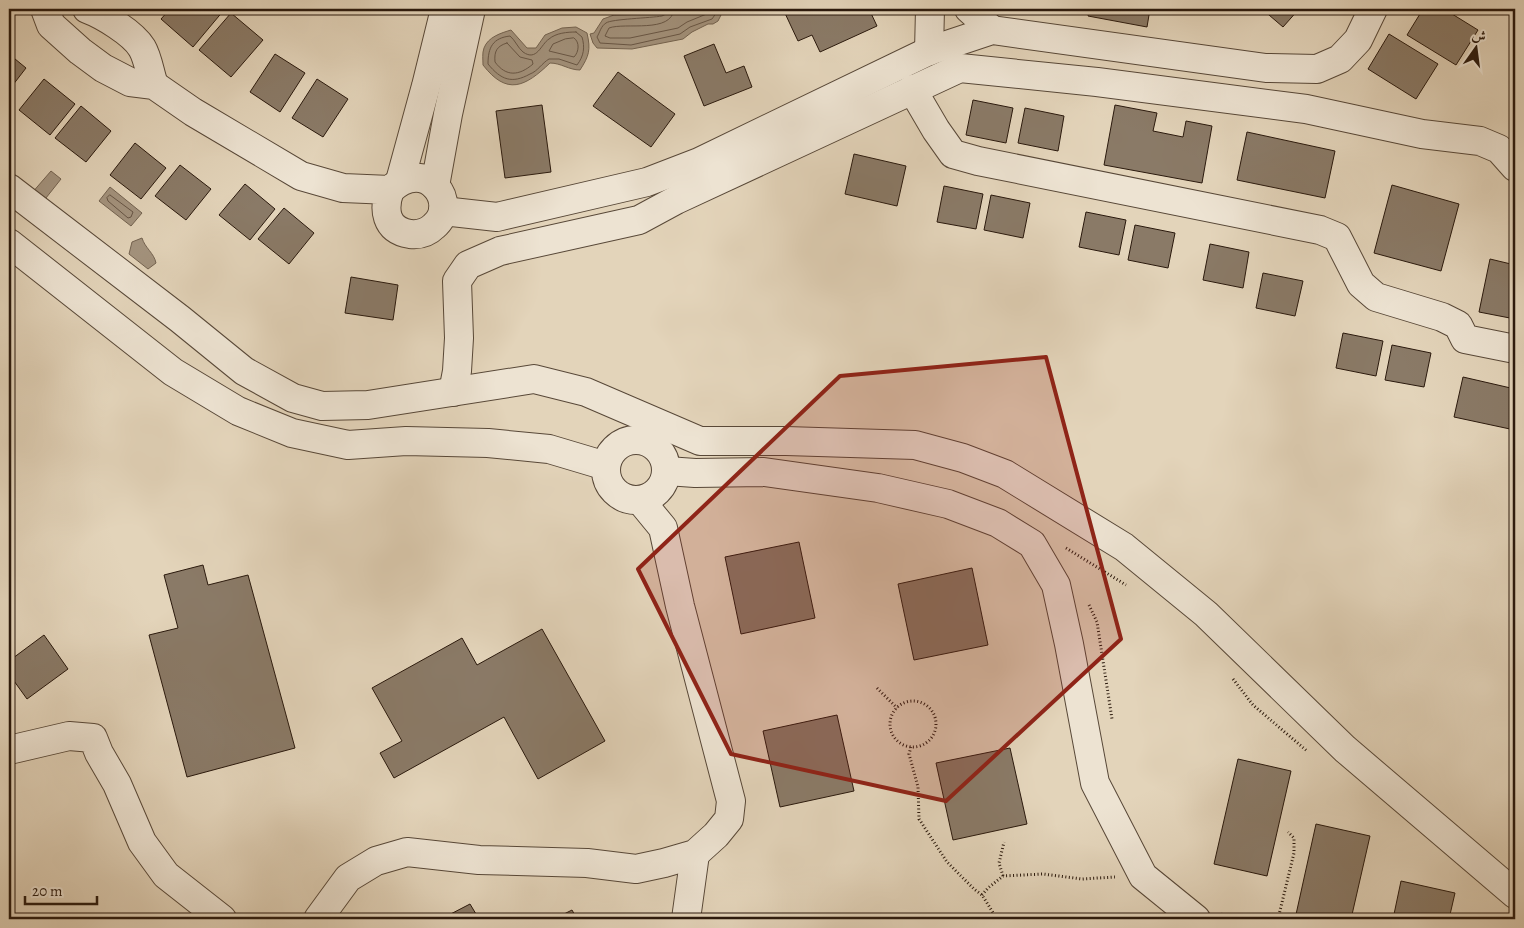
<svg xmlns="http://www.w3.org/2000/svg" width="1524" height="928" font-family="Alegreya,Amiri,serif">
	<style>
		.water { fill: #a4947f; stroke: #736351 }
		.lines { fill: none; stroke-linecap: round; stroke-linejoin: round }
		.shore { stroke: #675646; stroke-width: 1 }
		.building { fill: #8a7a67; stroke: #2a190d }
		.minor-casing { stroke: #584838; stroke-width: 30 }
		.path { stroke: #2a190d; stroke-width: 3; stroke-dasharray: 1 2.5; stroke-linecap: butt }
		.minor { stroke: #ede3d2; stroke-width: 28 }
		.marked { fill: #8f2418; fill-opacity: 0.2; stroke: #8f2418; stroke-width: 4; stroke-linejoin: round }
	</style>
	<rect width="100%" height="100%" fill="#e3d4ba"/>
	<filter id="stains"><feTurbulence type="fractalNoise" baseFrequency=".004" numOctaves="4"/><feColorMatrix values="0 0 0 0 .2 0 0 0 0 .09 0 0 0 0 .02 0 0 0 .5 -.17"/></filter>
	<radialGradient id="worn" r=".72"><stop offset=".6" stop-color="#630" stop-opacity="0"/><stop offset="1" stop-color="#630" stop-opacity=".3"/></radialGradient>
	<!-- water -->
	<g class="water">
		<path d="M667,9h57l-6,12 -5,3h-5l-16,8 -9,7 -51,10 -35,-1 -4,-5 -3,-9 4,-1 9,-14 11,-4 35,-1z"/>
		<path d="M576,27l11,6c4,17 2,23 -7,37 -11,0 -19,-7 -30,-7 -25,24 -43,33 -67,2 0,-5 -1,-12 1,-17 4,-11 17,-15 27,-18l16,18h9l9,-13 17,-7z"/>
		<path d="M51,171l10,8 -19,24 -11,-9z"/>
		<path d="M110,187l32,26 -11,13 -32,-25z"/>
		<path d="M142,238c3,10 12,15 14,25l-8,6 -19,-15 3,-12z"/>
	</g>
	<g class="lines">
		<!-- shore -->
		<g class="shore">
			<path d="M667,9l-1,5 -4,2c-11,2 -51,3 -56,7 -5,3 -6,9 -9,14l3,6 31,2 49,-11 10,-7 22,-8 7,-10"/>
			<path d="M674,9c-2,25 -49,13 -65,19l-4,8 5,2h20l48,-10 9,-6 22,-9 2,-4"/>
			<path d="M576,32l6,5c3,10 2,19 -5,28l-18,-6h-10c-7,4 -11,12 -19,15 -18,10 -29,6 -42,-10 0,-17 5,-26 22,-28 5,4 8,12 13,16 14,10 18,-8 26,-13 7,-6 18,-7 27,-7z"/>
			<path d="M574,38c6,4 5,14 0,19l-25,-6 4,-7 12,-5z"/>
			<path d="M507,43l13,14 12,3 1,4c-14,12 -27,13 -38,-2 -1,-11 2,-16 12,-19z"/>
			<path d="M110,195l23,17 -2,5 -3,1 -20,-17 -1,-3z"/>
		</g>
	</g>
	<!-- building -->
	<g class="building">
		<path d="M170,9h53l1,1 -31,37 -32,-28z"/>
		<path d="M783,9h86l8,17 -57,26 -8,-17 -14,6z"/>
		<path d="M1090,9h60l-3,18 -59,-11z"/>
		<path d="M1262,9h37l-16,18z"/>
		<path d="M1423,9h21l34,21 -22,35 -49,-30z"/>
		<path d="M231,13l32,27 -32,37 -32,-27z"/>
		<path d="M1389,34l49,30 -22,35 -48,-30z"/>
		<path d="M714,44l12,29 18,-7 8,21 -48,19 -20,-50z"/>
		<path d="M9,54l17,14 -17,22z"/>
		<path d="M275,54l30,19 -25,39 -30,-20z"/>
		<path d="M618,72l57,42 -24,33 -58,-41z"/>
		<path d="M44,79l31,25 -25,31 -31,-25z"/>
		<path d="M317,79l31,20 -25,38 -31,-19z"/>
		<path d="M973,100l40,8 -7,35 -40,-8z"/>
		<path d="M542,105l9,67 -46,6 -9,-67z"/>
		<path d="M1115,105l42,8 -4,18 30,6 3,-16 26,5 -10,57 -98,-18z"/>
		<path d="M81,106l30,25 -25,31 -31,-24z"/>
		<path d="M1025,108l39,8 -6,35 -40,-8z"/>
		<path d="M1247,132l88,19 -10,47 -88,-18z"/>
		<path d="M135,143l31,25 -25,31 -31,-24z"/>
		<path d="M854,154l52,12 -9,40 -52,-12z"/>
		<path d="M180,165l31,24 -25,31 -31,-24z"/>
		<path d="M245,184l30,25 -25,31 -31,-25z"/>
		<path d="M1392,185l67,19 -18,67 -67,-18z"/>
		<path d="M944,186l39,8 -7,35 -39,-7z"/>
		<path d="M991,195l39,8 -7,35 -39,-8z"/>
		<path d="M284,208l30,25 -25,31 -31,-25z"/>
		<path d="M1086,212l40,8 -7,35 -40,-8z"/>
		<path d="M1135,225l40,8 -7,35 -40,-8z"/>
		<path d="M1210,244l39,8 -6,36 -40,-8z"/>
		<path d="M1490,259l25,6v54l-36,-7z"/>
		<path d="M1263,273l40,8 -8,35 -39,-8z"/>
		<path d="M351,277l47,8 -5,35 -48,-7z"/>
		<path d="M1343,333l40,8 -7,35 -40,-8z"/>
		<path d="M1392,345l39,8 -7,34 -39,-7z"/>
		<path d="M1463,377l52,12v14l-5,26 -56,-12z"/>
		<path d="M799,542l16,76 -74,16 -16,-77z"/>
		<path d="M203,565l5,20 40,-10 47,173 -108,29 -38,-142 29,-7 -14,-53z"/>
		<path d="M972,568l16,77 -74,15 -16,-76z"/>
		<path d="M542,629l63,112 -67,38 -34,-62 -110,61 -14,-25 22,-12 -30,-53 90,-50 15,27z"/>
		<path d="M44,635l24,34 -41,30 -18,-25v-13z"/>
		<path d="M837,715l17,76 -74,16 -17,-76z"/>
		<path d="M1010,748l17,76 -74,16 -17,-77z"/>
		<path d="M1238,759l53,12 -24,105 -53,-12z"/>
		<path d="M1316,824l54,12 -19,83h-56z"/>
		<path d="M1401,881l54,12 -6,26h-56z"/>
		<path d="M470,904l9,15h-38z"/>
		<path d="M572,910l5,9h-23z"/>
	</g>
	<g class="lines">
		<!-- minor casing -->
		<g class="minor-casing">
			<g id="minor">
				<path d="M45,9l6,16 29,26 23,17 27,14 24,3 39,27 108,64 42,12 47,2c37,-35 70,14 44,36 -7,7 -15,9 -24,8 -25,-4 -27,-25 -20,-44"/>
				<path d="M87,9c16,6 46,24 55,39 6,10 8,26 12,37"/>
				<path d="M969,9l23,21"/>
				<path d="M929,51l1,-42"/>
				<path d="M912,89l24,41 17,24 25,7 342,69 17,7 24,47 15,13 66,20 16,8 7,14 50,10"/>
				<path d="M400,181l26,-95 19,-77"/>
				<path d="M435,186l13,-72 23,-105"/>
				<path d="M9,188l171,131 64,52 49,27 29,8 46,-1 166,-26 52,13 114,49h86l129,4 48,13 42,16 119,73 82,67 139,135 170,145"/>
				<path d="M443,211l54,6 150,-35 52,-20 230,-111 63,-21 274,38 51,1 23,-10 18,-19 15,-31"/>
				<path d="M9,243l164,129 65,39 54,22 56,12 58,-4 82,2 61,6 57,17"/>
				<path d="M453,392l4,-21 2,-33 -2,-57 11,-16 32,-14 139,-31 37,-20 284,-132 137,14 209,27 116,25 58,7 19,8 16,18"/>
				<circle cx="636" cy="470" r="30"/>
				<path d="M667,471l28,2 69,-1 114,16 70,16 50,19 34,21 24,41 13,59 26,139 48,93 53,43"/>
				<path d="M9,750l60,-14 24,2 6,15 18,31 25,58 24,33 56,44"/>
				<path d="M318,919l30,-41 28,-17 31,-9 72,8 108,3 49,6 28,-6 31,-9 21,-19 13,-16 2,-18 -51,-195 -17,-78 -23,-28"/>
				<path d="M686,919l9,-65"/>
			</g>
		</g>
		<!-- path -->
		<g class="path">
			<path d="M1066,548l60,37"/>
			<path d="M1089,605l8,17 15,97"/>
			<path d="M1233,679l20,26 54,46"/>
			<path d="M877,688l20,20"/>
			<circle cx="913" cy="724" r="23"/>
			<path d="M911,747l-2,7 9,33 1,32 28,43 27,27 8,6 15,24"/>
			<path d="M1003,876l-4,-13 5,-21"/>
			<path d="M982,895l6,-7 15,-12 40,-2 39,5 33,-2"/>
			<path d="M1221,914l10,5"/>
			<path d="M1278,919l16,-66v-15l-6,-6"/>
		</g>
		<!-- minor -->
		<use href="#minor" class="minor"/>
	</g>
	<!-- marked area -->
	<path class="marked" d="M1046,357l75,282 -175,162 -215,-47 -93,-185 202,-193z"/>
	<!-- margin -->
	<rect width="1524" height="928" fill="none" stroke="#e3d4ba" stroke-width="30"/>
	<rect x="10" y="10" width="1504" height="908" fill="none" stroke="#2a190d" stroke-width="2.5"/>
	<rect x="15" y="15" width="1494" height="898" fill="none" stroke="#2a190d"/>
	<!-- north arrow -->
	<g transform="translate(1476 48) rotate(14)" stroke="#ede3d2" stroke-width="4" paint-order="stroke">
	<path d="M0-4L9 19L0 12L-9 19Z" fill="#2a190d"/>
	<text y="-8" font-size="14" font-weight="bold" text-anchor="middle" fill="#2a190d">ش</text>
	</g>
	<!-- scale -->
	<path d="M25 896v8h72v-8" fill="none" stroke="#2a190d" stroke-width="2.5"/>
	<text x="32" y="896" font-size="15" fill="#2a190d" stroke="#ede3d2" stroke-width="4" paint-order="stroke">20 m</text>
	<rect width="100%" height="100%" filter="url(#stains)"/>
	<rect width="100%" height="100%" fill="url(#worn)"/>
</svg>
